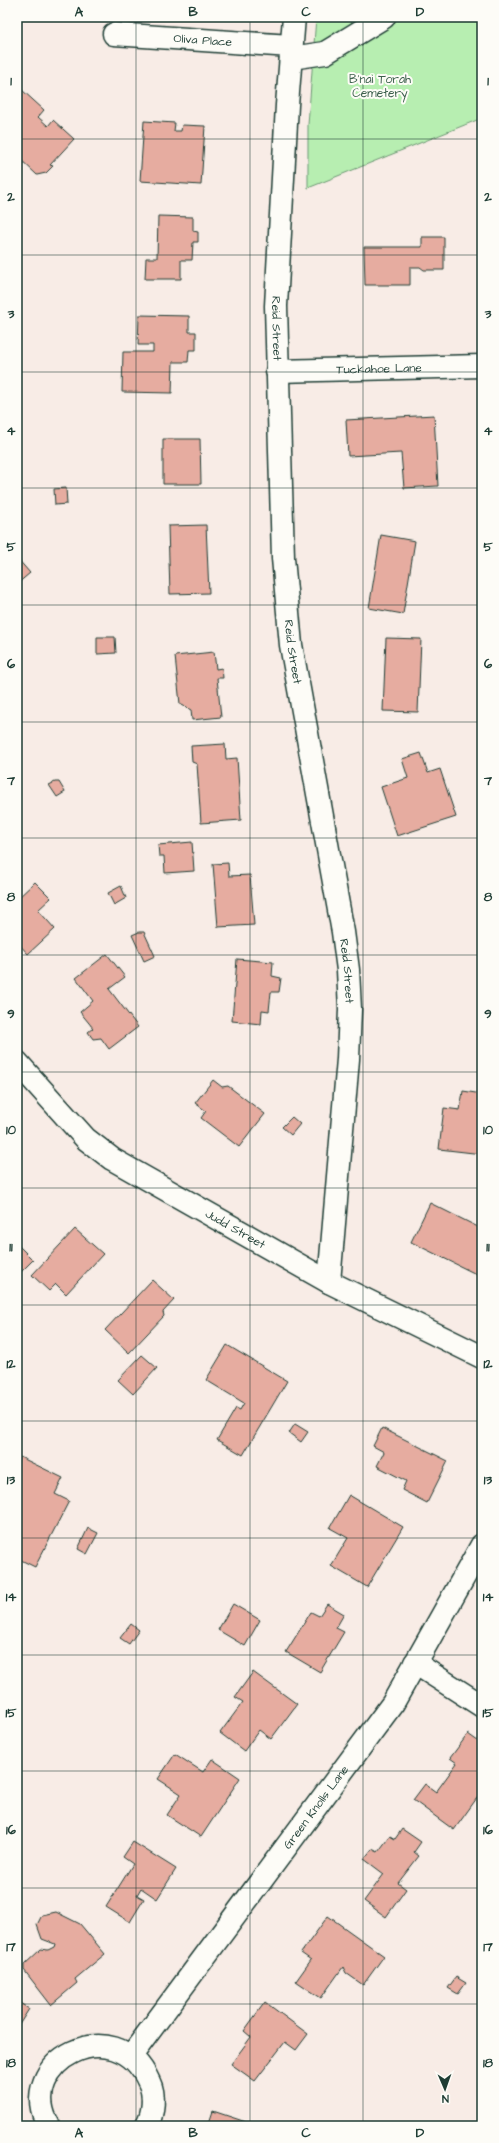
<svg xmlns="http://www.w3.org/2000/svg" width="499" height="2143" font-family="'Architects Daughter',sans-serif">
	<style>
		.green { fill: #b7eeb1; stroke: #6b9672 }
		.building { fill: #e6aca0; stroke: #1f3d34 }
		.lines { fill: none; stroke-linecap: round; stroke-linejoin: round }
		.minor-casing { stroke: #1f3d34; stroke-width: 25 }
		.minor { stroke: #fdfcf7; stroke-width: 22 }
		.grid { fill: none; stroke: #1f3d34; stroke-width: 1; stroke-opacity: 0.55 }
		.labels { text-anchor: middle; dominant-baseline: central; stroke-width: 4; stroke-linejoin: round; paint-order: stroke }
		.street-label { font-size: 12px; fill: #1f3d34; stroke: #fdfcf7 }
		.park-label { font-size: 12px; fill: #3d604d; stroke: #fdfcf7 }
		.neatline { fill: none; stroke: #1f3d34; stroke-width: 1.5 }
		.grid-label { font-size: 13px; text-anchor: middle; font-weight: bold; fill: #1f3d34 }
	</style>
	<rect width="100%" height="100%" fill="#f8ece6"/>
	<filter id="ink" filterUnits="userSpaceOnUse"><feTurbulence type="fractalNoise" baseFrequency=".025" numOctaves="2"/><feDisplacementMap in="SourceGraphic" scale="8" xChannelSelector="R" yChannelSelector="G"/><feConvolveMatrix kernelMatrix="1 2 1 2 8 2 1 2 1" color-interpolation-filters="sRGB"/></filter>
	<g filter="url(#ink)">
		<!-- green -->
		<path class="green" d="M316,17h166v101l-174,70v-63z"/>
		<!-- building -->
		<g class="building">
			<path d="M22,90l22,20 -6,7 10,9 5,-6 21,19 -24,26 3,1 -7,7 -9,2 -20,-19v-60z"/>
			<path d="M144,121l31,2 -1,8h7l1,-6 23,1 -4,59 -61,-4z"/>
			<path d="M158,216l35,1v14l5,1v10h-5l-1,18h-11v19h-36l1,-21h11z"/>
			<path d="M422,237h22v33h-20l-4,-3h-10v18h-45l-1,-38h58z"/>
			<path d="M139,315l50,1v16h7v18h-7l-1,12h-15l-1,31 -50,-1 1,-40h30v-7h-15z"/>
			<path d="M434,415l4,71 -34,2 -3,-35 -53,3 -2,-36z"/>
			<path d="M163,439h37l1,45h-38z"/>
			<path d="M66,488l1,16 -12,1 -1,-16z"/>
			<path d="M206,525l3,68 -39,1 -2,-68z"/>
			<path d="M381,535l34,6 -12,73 -34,-6z"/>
			<path d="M17,558l13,15 -13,11z"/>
			<path d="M97,637h18l1,16 -19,1z"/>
			<path d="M386,638l35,1 -3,73 -35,-1z"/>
			<path d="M214,652l2,17 6,-1 1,10h-6l4,39 -29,3 -1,-10 -11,-6 -5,-48z"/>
			<path d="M225,744l1,15 11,-1 4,62 -40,3 -4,-59 -5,-2 -1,-16z"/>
			<path d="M421,753l7,20 12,-4 16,48 -59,19 -16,-49 27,-9 -6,-19z"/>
			<path d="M55,782h4l6,10 -8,5 -8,-12z"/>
			<path d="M192,842l2,29 -29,2 -1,-17h-5l-1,-11z"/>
			<path d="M228,863l1,13 21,-1 4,50 -36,2 -5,-63z"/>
			<path d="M35,882l16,16 -13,12 17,19 -27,25 -11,-12v-43z"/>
			<path d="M121,886l5,12 -12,7 -6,-12z"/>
			<path d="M139,932h5l11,24 -11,5 -12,-26z"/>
			<path d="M107,954l18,23 -16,12 29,38 -29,22 -8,-11 -8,1 -5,-7 5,-4 -13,-16 13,-11 -17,-23z"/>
			<path d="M237,959l36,3 -1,14 9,2 -2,14h-8l-2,19 -7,-1 -1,14 -29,-3z"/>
			<path d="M213,1080l9,7 6,-1 37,28 -26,33 -38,-29 5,-7 -11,-8z"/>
			<path d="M463,1091l19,3v60l-43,-5 5,-41 16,2z"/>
			<path d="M292,1117l8,7 -9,11 -9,-8z"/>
			<path d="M430,1203l52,26v33l-6,12 -65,-32z"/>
			<path d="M75,1229l28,25 -37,40 -10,-10 -7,7 -17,-16z"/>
			<path d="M17,1244l16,16 -16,16z"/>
			<path d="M152,1280l22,20 -11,12 1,4 -35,37 -24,-23z"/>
			<path d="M227,1345l60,36 -44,74 -26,-15 19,-32 4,2 4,-7 -38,-23z"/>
			<path d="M142,1355l15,13 -24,26 -15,-14z"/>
			<path d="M295,1424l13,8 -7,10 -12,-9z"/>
			<path d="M382,1428l66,33 -21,42 -25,-13 4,-9 -29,-15 7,-14 -11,-6z"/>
			<path d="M20,1457l43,21 -8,16 14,7 -34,66 -18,-9v-95z"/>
			<path d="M349,1495l54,32 -36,60 -36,-21 17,-28 -18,-10z"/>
			<path d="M88,1528l10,5 -11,21 -9,-5z"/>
			<path d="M233,1604l27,16 -15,26 -27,-16z"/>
			<path d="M327,1604l17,10 -8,14 8,4 -24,40 -34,-20 25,-40 8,4z"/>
			<path d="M131,1624l8,6 -10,14 -9,-6z"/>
			<path d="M253,1672l44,32 -26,35 -12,-9 -15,21 -24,-18 23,-31 -8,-5z"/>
			<path d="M468,1734l14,10v47l-28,39 -41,-30 12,-16 11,8 21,-29 -7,-5z"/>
			<path d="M175,1754l28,18 9,-13 28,19 -39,59 -34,-22 14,-21 -23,-15z"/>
			<path d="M402,1829l19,13 -7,10 5,4 -21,27 8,6 -20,28 -22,-16 20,-27 -20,-15 8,-10 6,3 12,-16 5,3z"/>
			<path d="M133,1842l43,27 -19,30 -16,-11 -4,7 7,4 -14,23 -24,-15 27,-43 -10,-7z"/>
			<path d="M56,1912l24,12 25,30 -30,25 2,4 -26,22 -27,-35v-5l17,-16 7,1 6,-3 1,-3 -13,-5 -5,-14 5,-10z"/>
			<path d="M328,1916l56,40 -21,29 -17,-12 -3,-6 -22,31 -25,-17 15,-21 -10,-7z"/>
			<path d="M456,1977l10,6 -8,11 -10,-6z"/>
			<path d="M17,2001l12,8 -12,19z"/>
			<path d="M265,2002l43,32 -12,16 -11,-8 -30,39 -24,-17 20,-27 -7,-6z"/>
			<path d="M213,2111l45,15h-50z"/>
		</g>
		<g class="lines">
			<!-- minor casing -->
			<g class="minor-casing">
				<g id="minor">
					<path id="s1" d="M294,17l-7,88 -11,201 7,252 8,87 52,287 5,38 2,39 -2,50 -19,223"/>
					<path id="s2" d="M114,34l177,12"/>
					<path d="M291,58l34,-5 59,-36"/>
					<path id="s3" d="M277,371l205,-5"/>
					<path id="s4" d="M17,1062l69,77 26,20 217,123 153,75"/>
					<path d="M415,1663l67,43"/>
					<path id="s5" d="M131,2056l262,-353 89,-158"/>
					<path d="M49,2126c-37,-63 67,-119 100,-44 6,12 5,32 -3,44"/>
				</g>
			</g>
			<!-- minor -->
			<use href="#minor" class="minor"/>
		</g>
	</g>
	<!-- grid -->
	<path class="grid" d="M136,17v2109M250,17v2109M363,17v2109M17,139h465M17,255h465M17,372h465M17,488h465M17,605h465M17,722h465M17,838h465M17,955h465M17,1072h465M17,1188h465M17,1305h465M17,1421h465M17,1538h465M17,1655h465M17,1771h465M17,1888h465M17,2004h465"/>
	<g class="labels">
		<!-- street labels -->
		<g class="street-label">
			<text stroke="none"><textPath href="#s2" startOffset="89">Oliva Place</textPath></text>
			<text stroke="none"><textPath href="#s1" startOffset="312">Reid Street</textPath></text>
			<text stroke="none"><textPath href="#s3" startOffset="102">Tuckahoe Lane</textPath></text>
			<text stroke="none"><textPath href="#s1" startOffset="636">Reid Street</textPath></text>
			<text stroke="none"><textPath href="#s1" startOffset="960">Reid Street</textPath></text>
			<text stroke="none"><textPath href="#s4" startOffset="278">Judd Street</textPath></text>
			<text stroke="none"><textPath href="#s5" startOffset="310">Green Knolls Lane</textPath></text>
		</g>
		<!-- park labels -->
		<g class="park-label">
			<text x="380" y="79">B'nai Torah<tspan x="380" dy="14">Cemetery</tspan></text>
		</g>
	</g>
	<!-- margin -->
	<rect width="499" height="2143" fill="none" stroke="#fdfcf7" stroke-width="44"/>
	<!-- north arrow -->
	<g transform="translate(445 2089) rotate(178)" stroke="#fdfcf7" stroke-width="3" paint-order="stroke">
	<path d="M0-3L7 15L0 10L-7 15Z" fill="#1f3d34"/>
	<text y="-6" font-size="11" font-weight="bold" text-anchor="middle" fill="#1f3d34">N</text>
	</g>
	<rect x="22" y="22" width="455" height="2099" class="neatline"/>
	<g class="grid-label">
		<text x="79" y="16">A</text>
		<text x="193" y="16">B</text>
		<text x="306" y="16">C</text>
		<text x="420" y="16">D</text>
		<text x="11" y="85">1</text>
		<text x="488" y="85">1</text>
		<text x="11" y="201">2</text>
		<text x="488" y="201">2</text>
		<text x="11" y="318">3</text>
		<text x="488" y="318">3</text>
		<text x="11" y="435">4</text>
		<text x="488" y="435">4</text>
		<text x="11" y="551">5</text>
		<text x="488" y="551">5</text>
		<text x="11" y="668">6</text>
		<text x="488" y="668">6</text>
		<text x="11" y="785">7</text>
		<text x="488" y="785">7</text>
		<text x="11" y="901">8</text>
		<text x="488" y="901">8</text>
		<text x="11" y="1018">9</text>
		<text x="488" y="1018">9</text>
		<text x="11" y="1134">10</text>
		<text x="488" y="1134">10</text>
		<text x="11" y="1251">11</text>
		<text x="488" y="1251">11</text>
		<text x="11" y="1368">12</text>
		<text x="488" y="1368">12</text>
		<text x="11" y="1484">13</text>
		<text x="488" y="1484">13</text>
		<text x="11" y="1601">14</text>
		<text x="488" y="1601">14</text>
		<text x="11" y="1717">15</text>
		<text x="488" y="1717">15</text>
		<text x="11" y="1834">16</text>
		<text x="488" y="1834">16</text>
		<text x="11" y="1951">17</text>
		<text x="488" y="1951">17</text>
		<text x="11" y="2067">18</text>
		<text x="488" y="2067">18</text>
		<text x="79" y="2137">A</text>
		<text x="193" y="2137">B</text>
		<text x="306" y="2137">C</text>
		<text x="420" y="2137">D</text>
	</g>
</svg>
